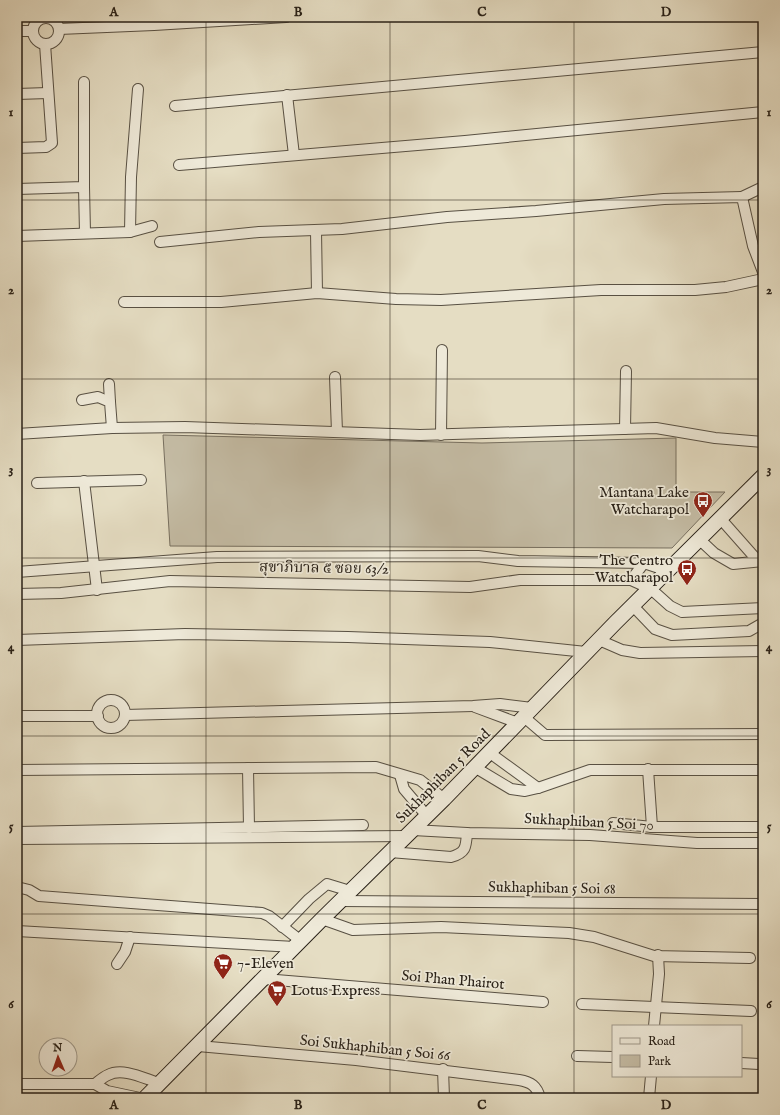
<svg xmlns="http://www.w3.org/2000/svg" width="780" height="1115" font-family="'IM FELL English','Noto Serif Thai',serif">
	<style>
		.green { fill: #c5bda6; stroke: #776f5f }
		.lines { fill: none; stroke-linecap: round; stroke-linejoin: round }
		.street-casing { stroke: #585043; stroke-width: 12 }
		.secondary-casing { stroke: #292118; stroke-width: 16 }
		.street { stroke: #eee9d8; stroke-width: 10 }
		.secondary { stroke: #eee9d8; stroke-width: 14 }
		.grid { fill: none; stroke: #292118; stroke-width: 1; stroke-opacity: 0.55 }
		.labels { text-anchor: middle; dominant-baseline: central; stroke-width: 3.5; stroke-linejoin: round; paint-order: stroke }
		.poi-label { font-size: 15px; fill: #292118; stroke: #eee9d8; text-anchor: end }
		.street-label { font-size: 15px; fill: #292118; stroke: #eee9d8 }
		.neatline { fill: none; stroke: #292118; stroke-width: 1.5 }
		.grid-label { font-size: 13px; text-anchor: middle; font-weight: bold; fill: #292118 }
	</style>
	<rect width="100%" height="100%" fill="#e5ddc3"/>
	<filter id="stains"><feTurbulence type="fractalNoise" baseFrequency=".005" numOctaves="4"/><feColorMatrix values="0 0 0 0 .2 0 0 0 0 .09 0 0 0 0 .02 0 0 0 .5 -.17"/></filter>
	<radialGradient id="worn" r=".72"><stop offset=".6" stop-color="#630" stop-opacity="0"/><stop offset="1" stop-color="#630" stop-opacity=".3"/></radialGradient>
	<!-- green -->
	<path class="green" d="M163,435l319,8 194,-5v54h49l-53,56 -502,-2z"/>
	<g class="lines">
		<!-- street casing -->
		<g class="street-casing">
			<g id="street">
				<circle cx="46" cy="31" r="13"/>
				<path d="M59,29l95,-4 132,-8"/>
				<path d="M17,31h16"/>
				<path d="M17,94l31,-1"/>
				<path d="M287,95l7,60"/>
				<path d="M175,106l588,-54"/>
				<path d="M17,148l29,-1 6,-4 -7,-99"/>
				<path d="M179,165l286,-24 298,-29"/>
				<path d="M84,187l1,46"/>
				<path d="M17,189l67,-2v-105"/>
				<path d="M742,197l21,-10"/>
				<path d="M316,231l1,62"/>
				<path d="M130,232l1,-55 7,-88"/>
				<path d="M17,236l113,-4 22,-6"/>
				<path d="M160,242l99,-10 83,-3 105,-12 89,-6 128,-12 78,-2 11,49 10,26"/>
				<path d="M124,302h97l96,-9 79,6 45,1 160,-10h94l31,-3 37,-8"/>
				<path d="M335,377l2,55"/>
				<path d="M109,384l1,18"/>
				<path d="M82,400l16,-3 12,5 2,26"/>
				<path d="M625,429l1,-58"/>
				<path d="M17,434l95,-6 73,-1 235,8 236,-7 59,10 48,4"/>
				<path d="M441,435l1,-85"/>
				<path d="M84,481l13,109"/>
				<path d="M37,483l104,-3"/>
				<path d="M720,518l38,43"/>
				<path d="M699,539l15,14 19,11 30,-3"/>
				<path d="M17,572l200,-15 261,-1 40,5 126,2 24,8"/>
				<path d="M631,580l13,-17"/>
				<path d="M17,594l44,-1 109,-12 300,6 50,-7h111l20,9 19,17 12,6 81,-4"/>
				<path d="M633,606l22,23 17,6 77,-4 14,-8"/>
				<path d="M17,640l168,-6 163,3 142,5 96,10"/>
				<path d="M599,640l23,10 18,3 123,-2"/>
				<circle cx="111" cy="714" r="14"/>
				<path d="M475,707l43,16"/>
				<path d="M125,715l348,-9 27,-2 32,4"/>
				<path d="M17,716h81"/>
				<path d="M524,717l21,18 218,-1"/>
				<path d="M490,753l48,35"/>
				<path d="M248,768l1,60"/>
				<path d="M476,768l35,21 14,2 13,-3 52,-18h173"/>
				<path d="M648,769l4,58h111"/>
				<path d="M17,770l359,-3 44,13 24,19"/>
				<path d="M400,775l4,14 23,27"/>
				<path d="M613,823l39,4"/>
				<path d="M413,830l54,3 123,2 107,8h66"/>
				<path d="M17,832l346,-7"/>
				<path d="M17,839l390,-3"/>
				<path d="M390,852l61,5c15,-4 15,-10 16,-24"/>
				<path d="M17,887l12,3 10,6 223,17 7,3 32,25"/>
				<path d="M341,901l422,3"/>
				<path d="M322,919l31,11 88,-3 128,6 25,4 60,19 96,2"/>
				<path d="M282,927l27,-28 18,-15 23,7"/>
				<path d="M17,931l278,16"/>
				<path d="M117,964l8,-12 5,-15"/>
				<path d="M264,979l279,23"/>
				<path d="M582,1004l169,7"/>
				<path d="M654,1026l5,-52 -1,-19"/>
				<path d="M198,1046l158,14 163,20c12,2 18,6 21,18"/>
				<path d="M577,1056l36,1"/>
				<path d="M741,1063l18,1"/>
				<path d="M443,1069l1,29"/>
				<path d="M17,1084h78l12,7 33,7"/>
				<path d="M95,1084c4,-3 8,-7 13,-9 15,-8 37,4 51,8"/>
				<path d="M649,1098l2,-22"/>
			</g>
		</g>
		<!-- secondary casing -->
		<g class="secondary-casing">
			<path id="secondary" d="M145,1098l177,-179 122,-120 171,-176 148,-147"/>
		</g>
		<!-- street -->
		<use href="#street" class="street"/>
		<!-- secondary -->
		<use href="#secondary" class="secondary"/>
	</g>
	<!-- grid -->
	<path class="grid" d="M206,17v1081M390,17v1081M574,17v1081M17,200h746M17,379h746M17,558h746M17,736h746M17,914h746"/>
	<!-- icons -->
	<defs>
		<g id="bus-pin" transform="scale(1)"><path d="M0 17L-7.5 6A9.5 9.5 0 1 1 7.5 6Z" fill="#8f2418" stroke="#eee9d8"/><path d="M-5-6H5V4H4V6H2V4H-2V6H-4V4H-5ZM-3.5-4V0h7V-4ZM-3.5 1.2v1.5H-2V1.2ZM2 1.2v1.5H3.5V1.2Z" fill="#fff"/></g>
		<g id="supermarket-pin" transform="scale(1)"><path d="M0 17L-7.5 6A9.5 9.5 0 1 1 7.5 6Z" fill="#8f2418" stroke="#eee9d8"/><path d="M-6-5.5h2.5l.6 2H6L4.5 2H-2.5L-4.4-4H-6ZM-1.5 3.2a1.3 1.3 0 1 0 .1 0ZM3 3.2a1.3 1.3 0 1 0 .1 0Z" fill="#fff"/></g>
	</defs>
	<g fill-rule="evenodd">
		<use href="#bus-pin" x="703" y="501"/>
		<use href="#bus-pin" x="687" y="569"/>
		<use href="#supermarket-pin" x="223" y="963"/>
		<use href="#supermarket-pin" x="277" y="990"/>
	</g>
	<g class="labels">
		<!-- poi labels -->
		<g class="poi-label">
			<text x="689" y="492">Mantana Lake<tspan x="689" dy="17">Watcharapol</tspan></text>
			<text x="673" y="560">The Centro<tspan x="673" dy="17">Watcharapol</tspan></text>
			<text x="237" y="963" text-anchor="start">7-Eleven</text>
			<text x="291" y="990" text-anchor="start">Lotus Express</text>
		</g>
		<!-- street labels -->
		<g class="street-label">
			<text transform="translate(324 568) rotate(1)">สุขาภิบาล ๕ ซอย 63/2</text>
			<text transform="translate(443 776) rotate(-45)">Sukhaphiban 5 Road</text>
			<text transform="translate(589 822) rotate(3)">Sukhaphiban 5 Soi 70</text>
			<text transform="translate(552 888) rotate(1)">Sukhaphiban 5 Soi 68</text>
			<text transform="translate(453 980) rotate(5)">Soi Phan Phairot</text>
			<text transform="translate(375 1048) rotate(6)">Soi Sukhaphiban 5 Soi 66</text>
		</g>
	</g>
	<!-- margin -->
	<rect width="780" height="1115" fill="none" stroke="#e5ddc3" stroke-width="44"/>
	<!-- legend -->
	<rect x="612" y="1025" width="130" height="52" fill="#eee9d8" stroke="#9f998b"/>
	<rect x="620" y="1038" width="20" height="6" fill="#eee9d8" stroke="#9f998b"/>
	<text x="648" y="1045" font-size="12" fill="#292118">Road</text>
	<rect x="620" y="1055" width="20" height="12" fill="#c5bda6" stroke="#9f998b"/>
	<text x="648" y="1065" font-size="12" fill="#292118">Park</text>
	<!-- north arrow -->
	<g transform="translate(58 1057) rotate(358)"><circle r="19" fill="#eee9d8" stroke="#9f998b"/>
	<path d="M0-3L7 15L0 10L-7 15Z" fill="#8f2418"/>
	<text y="-6" font-size="11" font-weight="bold" text-anchor="middle" fill="#292118">N</text>
	</g>
	<rect x="22" y="22" width="736" height="1071" class="neatline"/>
	<g class="grid-label">
		<text x="114" y="16">A</text>
		<text x="298" y="16">B</text>
		<text x="482" y="16">C</text>
		<text x="666" y="16">D</text>
		<text x="11" y="116">1</text>
		<text x="769" y="116">1</text>
		<text x="11" y="294">2</text>
		<text x="769" y="294">2</text>
		<text x="11" y="473">3</text>
		<text x="769" y="473">3</text>
		<text x="11" y="651">4</text>
		<text x="769" y="651">4</text>
		<text x="11" y="830">5</text>
		<text x="769" y="830">5</text>
		<text x="11" y="1008">6</text>
		<text x="769" y="1008">6</text>
		<text x="114" y="1109">A</text>
		<text x="298" y="1109">B</text>
		<text x="482" y="1109">C</text>
		<text x="666" y="1109">D</text>
	</g>
	<rect width="100%" height="100%" filter="url(#stains)"/>
	<rect width="100%" height="100%" fill="url(#worn)"/>
</svg>
